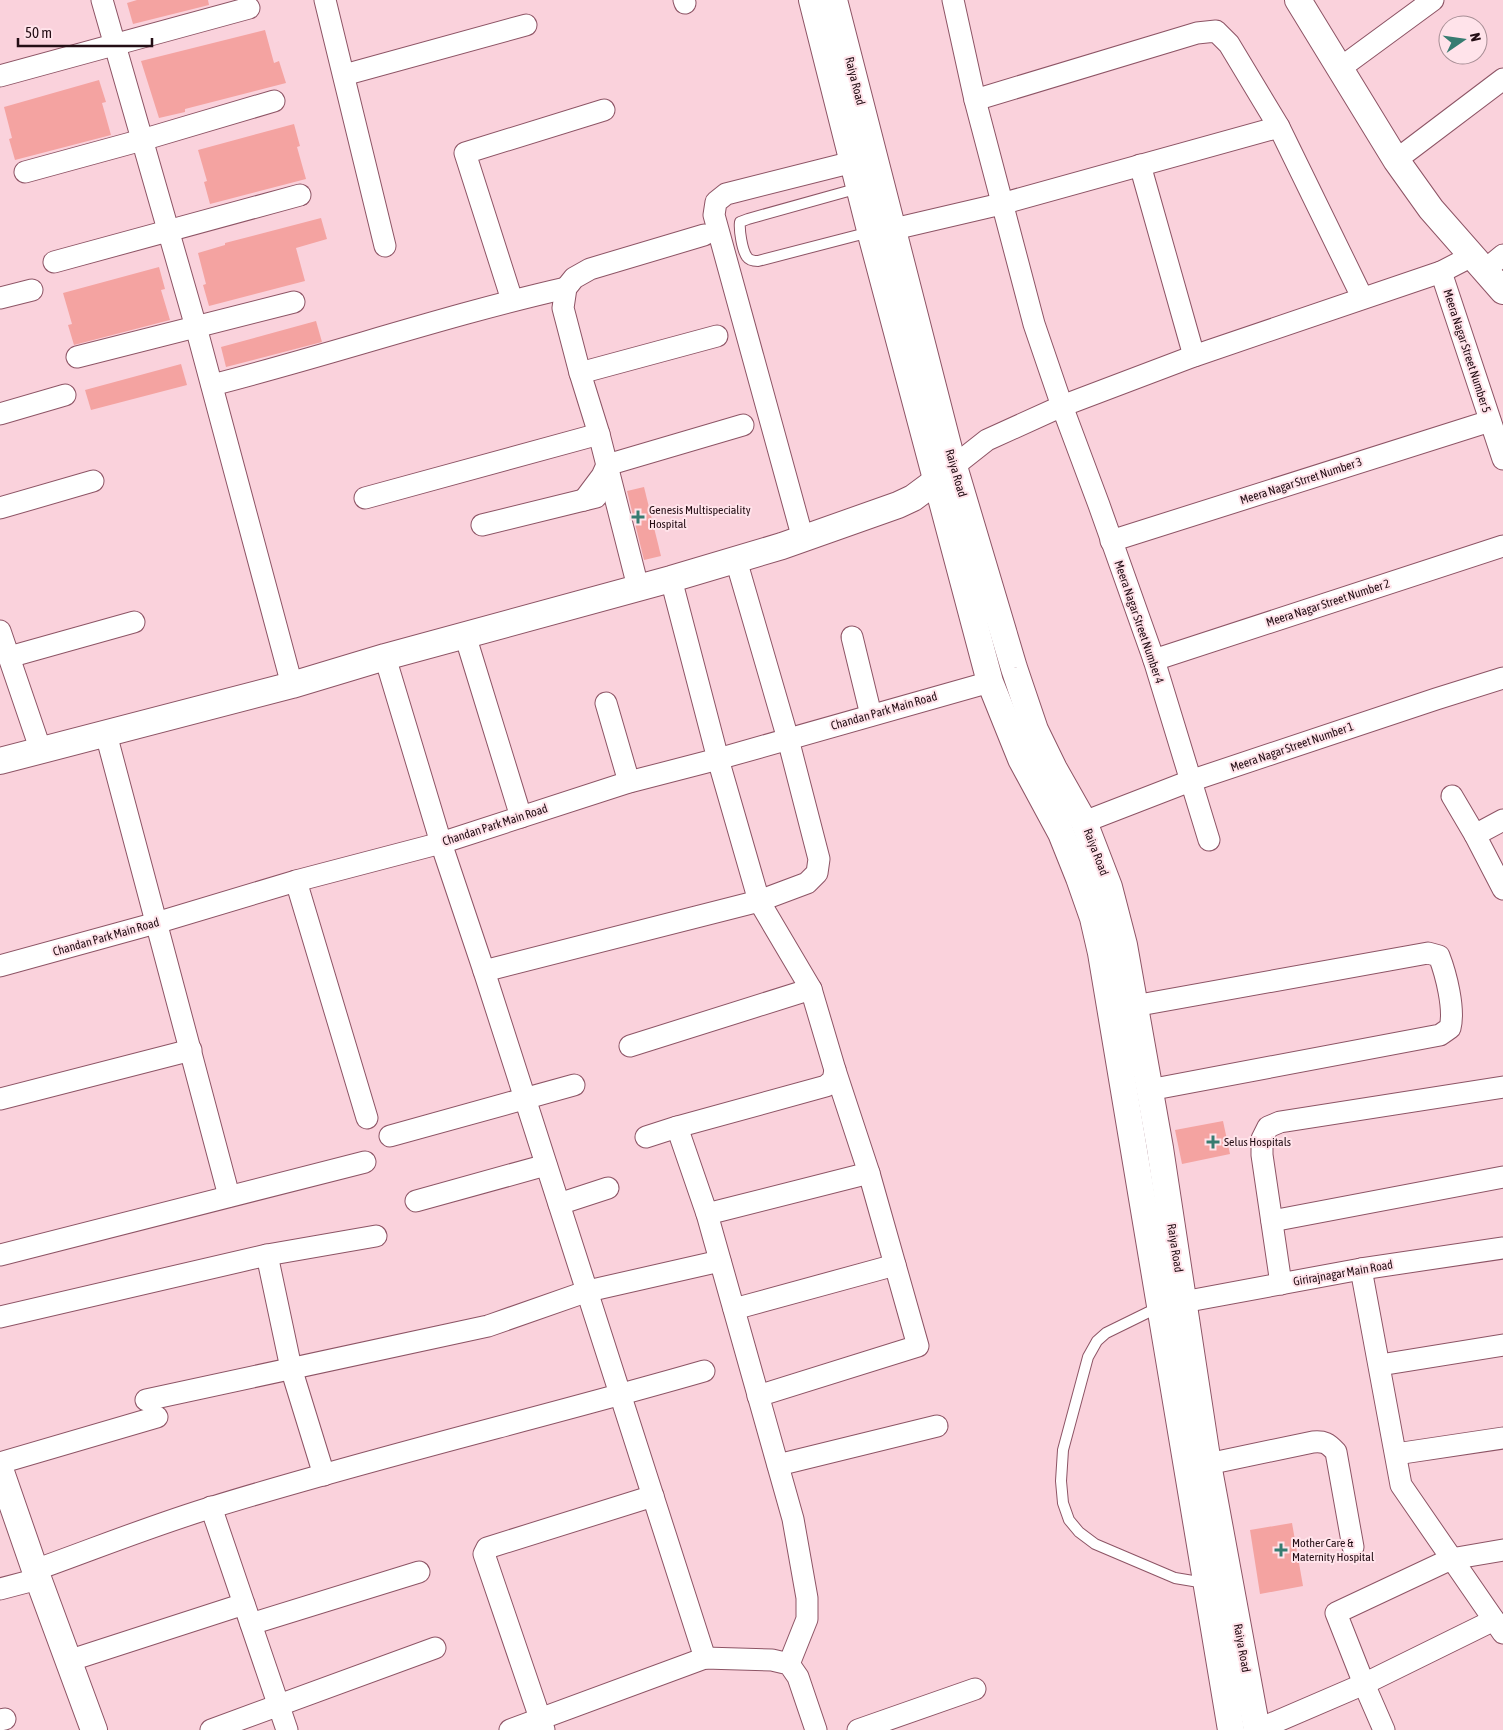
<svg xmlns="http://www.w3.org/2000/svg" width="1503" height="1730" font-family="'Asap Condensed',sans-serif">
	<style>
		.building { fill: #f4a3a1 }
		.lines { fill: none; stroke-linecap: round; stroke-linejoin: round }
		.service-casing { stroke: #8d5465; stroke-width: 12 }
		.minor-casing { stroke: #8d5465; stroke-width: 23 }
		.tertiary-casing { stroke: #8d5465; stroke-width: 28 }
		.service { stroke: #fff; stroke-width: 10 }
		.minor { stroke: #fff; stroke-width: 21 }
		.tertiary { stroke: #fff; stroke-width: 26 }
		.poi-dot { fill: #377c71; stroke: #ffe3ea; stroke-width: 2 }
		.labels { text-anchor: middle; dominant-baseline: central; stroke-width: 4; stroke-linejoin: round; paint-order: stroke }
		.street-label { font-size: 12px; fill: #240e15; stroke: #ffe3ea }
		.poi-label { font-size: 12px; fill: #240e15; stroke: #ffe3ea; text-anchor: start }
	</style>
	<rect width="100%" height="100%" fill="#fad2dc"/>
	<!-- building -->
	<g class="building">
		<path d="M137,0h71l1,5 -76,19 -6,-21z"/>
		<path d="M265,30l9,33 5,-2 7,22 -101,26v3l-26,6 -18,-57z"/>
		<path d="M99,80l7,22 -4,1 9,32 -96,25 -6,-21 3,-1 -8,-31z"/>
		<path d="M294,124l6,22 -3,1 9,32 -96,25 -6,-22 3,-1 -9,-31z"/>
		<path d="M321,218l6,21 -31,9 9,33 -96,25 -6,-21 3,-1 -8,-31 27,-8v-2z"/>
		<path d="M159,267l6,22 -4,1 9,30 -96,25 -6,-20 4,-1 -9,-31z"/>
		<path d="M316,321l6,21 -96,25 -5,-20z"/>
		<path d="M181,364l6,21 -96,25 -6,-20z"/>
		<path d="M644,487l17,69 -17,4 -17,-69z"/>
		<path d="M1223,1121l7,33 -48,10 -7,-34z"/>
		<path d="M1292,1523l11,63 -43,8 -10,-64z"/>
	</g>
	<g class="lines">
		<!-- service casing -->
		<g class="service-casing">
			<g id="service">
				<path d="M859,188l-111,31 -8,3c-1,8 2,28 7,35 2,3 7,4 11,4l112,-29"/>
				<path d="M1159,1307l-53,26 -9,8 -9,16 -25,93 -2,31 2,22 6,17 10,12 16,12 80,34 30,5"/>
			</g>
		</g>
		<!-- minor casing -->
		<g class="minor-casing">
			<g id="minor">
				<path d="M102,0l94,327 96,358"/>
				<path d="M325,0l60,246"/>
				<path d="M684,0l1,3"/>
				<path d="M953,0l22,100 59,224 28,82 37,99 55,155 55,180"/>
				<path d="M1339,69l94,-69"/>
				<path d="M344,75l182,-50"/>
				<path d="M0,76l249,-68"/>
				<path d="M975,100l222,-67 19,-2 13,13 50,83 83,170"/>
				<path d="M1396,160l107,-81"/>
				<path d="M1140,165l54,191"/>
				<path d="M25,172l117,-32 132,-39"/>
				<path d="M894,229l107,-25 278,-77"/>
				<path d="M54,262l246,-67"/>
				<path d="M1485,270l18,-15"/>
				<path d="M1441,272l62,187"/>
				<path d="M0,298l32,-8"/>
				<path d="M512,300l-47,-147 139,-43"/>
				<path d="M77,357l217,-55"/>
				<path d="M580,373l137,-37"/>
				<path d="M212,385c118,-30 235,-70 354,-97"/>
				<path d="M0,414l65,-19"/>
				<path d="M954,466l33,-26 75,-34 132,-50 247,-84 31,-16"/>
				<path d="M365,498l234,-64"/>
				<path d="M584,500l18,-24 5,-11 136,-40"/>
				<path d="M0,508l93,-27"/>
				<path d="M482,525l114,-28"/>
				<path d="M803,539l-89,-324 2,-13 10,-8 127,-32"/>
				<path d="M1111,541l379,-120"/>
				<path d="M736,560l52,179 31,120 -2,14 -10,10 -48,18 52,88 24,81 34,103 49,173 -160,50"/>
				<path d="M638,587l-39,-153 -19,-61 -17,-65 3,-20 8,-10 16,-9 114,-34"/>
				<path d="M0,631l41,120"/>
				<path d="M465,635l56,182"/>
				<path d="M852,637l19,78"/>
				<path d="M9,657l125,-35"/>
				<path d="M385,657l56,186 43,128 221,687"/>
				<path d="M1154,660l349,-114"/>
				<path d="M606,703l23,79"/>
				<path d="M106,734l123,462"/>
				<path d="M1452,796l23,39"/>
				<path d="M1503,820l-28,15 28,54"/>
				<path d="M1084,822l106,-41 246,-82 67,-21"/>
				<path d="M296,881l71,237"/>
				<path d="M0,966l156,-43 140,-42 145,-38 188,-61 89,-23 272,-77"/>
				<path d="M484,971l275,-70 -41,-142 -47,-180"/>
				<path d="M1134,1006l294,-53 11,3c7,18 16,53 11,72l-10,7 -291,55"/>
				<path d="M630,1046l181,-57"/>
				<path d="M0,1099l191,-49"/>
				<path d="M677,1127l30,87 86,305 14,79v21l-18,45"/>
				<path d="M390,1136l184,-51"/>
				<path d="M646,1137l31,-10 149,-41 7,-6 2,-10"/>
				<path d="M416,1201l130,-36"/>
				<path d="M559,1204l49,-16"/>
				<path d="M707,1214l162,-41"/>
				<path d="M1272,1221l231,-44"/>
				<path d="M0,1255l365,-93"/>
				<path d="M267,1255l24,113 33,107"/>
				<path d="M1361,1269l40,216 102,148"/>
				<path d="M1281,1284l-19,-129v-16l6,-12 12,-5 223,-35"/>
				<path d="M1167,1305l194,-36 142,-21"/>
				<path d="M734,1309l161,-44"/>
				<path d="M0,1317l267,-62 109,-19"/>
				<path d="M1380,1365l123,-20"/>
				<path d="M146,1400l342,-74 100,-35 132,-30"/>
				<path d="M1396,1454l107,-16"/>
				<path d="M0,1463l157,-46"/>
				<path d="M1208,1464l105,-22c11,-1 15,1 23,10l17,95"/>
				<path d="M778,1465l159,-39"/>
				<path d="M211,1507l76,223"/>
				<path d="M35,1570c59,-21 118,-45 178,-63 162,-50 328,-89 491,-136"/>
				<path d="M0,1589l38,-10"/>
				<path d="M251,1624l168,-52"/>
				<path d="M68,1661l176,-57"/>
				<path d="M0,1720l5,-1"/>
				<path d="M211,1730l224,-82"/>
				<path d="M510,1730l195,-72 67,2 17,4 9,13 18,53"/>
				<path d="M544,1730l-60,-176 3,-6 166,-52"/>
				<path d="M858,1730l117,-41"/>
				<path d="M1257,1730l107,-46 130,-64"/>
				<path d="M1384,1730l-20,-46 -28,-71 115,-54 52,-9"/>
			</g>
		</g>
		<!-- tertiary casing -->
		<g class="tertiary-casing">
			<g id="tertiary">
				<path d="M812,0l60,238 118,444 31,77 40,74 18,45 14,40 8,35c43,259 87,518 130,777"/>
				<path d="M834,0l116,453 64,215 21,62 19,39 30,53 25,65 15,58 36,203 48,316 49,266"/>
				<path d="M1298,0l98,160 35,49 72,82"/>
				<path d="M0,761l292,-76 93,-28 286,-78 111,-33 116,-41 15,-7 35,-26"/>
				<path d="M0,1469l35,101 59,160"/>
			</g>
		</g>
		<!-- service -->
		<use href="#service" class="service"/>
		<!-- minor -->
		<use href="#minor" class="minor"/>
		<!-- tertiary -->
		<use href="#tertiary" class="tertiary"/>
	</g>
	<!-- markers -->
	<g class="poi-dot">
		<path d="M635.5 509.5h5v5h5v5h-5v5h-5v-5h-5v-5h5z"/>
		<path d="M1210.5 1134.5h5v5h5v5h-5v5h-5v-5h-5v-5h5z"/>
		<path d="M1278.5 1542.5h5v5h5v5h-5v5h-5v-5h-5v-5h5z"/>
	</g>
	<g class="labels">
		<!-- street labels -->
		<g class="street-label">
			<text transform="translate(855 81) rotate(76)">Raiya Road</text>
			<text transform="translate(1467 351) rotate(72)">Meera Nagar Street Number 5</text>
			<text transform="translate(956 473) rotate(74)">Raiya Road</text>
			<text transform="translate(1301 481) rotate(-18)">Meera Nagar Strret Number 3</text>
			<text transform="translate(1328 603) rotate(-18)">Meera Nagar Street Number 2</text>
			<text transform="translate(1139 622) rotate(71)">Meera Nagar Street Number 4</text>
			<text transform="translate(884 711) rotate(-16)">Chandan Park Main Road</text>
			<text transform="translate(1292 747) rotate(-19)">Meera Nagar Street Number 1</text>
			<text transform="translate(495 825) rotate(-18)">Chandan Park Main Road</text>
			<text transform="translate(1096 852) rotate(69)">Raiya Road</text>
			<text transform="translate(106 937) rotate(-16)">Chandan Park Main Road</text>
			<text transform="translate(1175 1248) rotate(81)">Raiya Road</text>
			<text transform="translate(1343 1273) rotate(-10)">Girirajnagar Main Road</text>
			<text transform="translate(1242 1648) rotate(80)">Raiya Road</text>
		</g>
		<!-- poi labels -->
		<g class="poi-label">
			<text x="649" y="510">Genesis Multispeciality<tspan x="649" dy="14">Hospital</tspan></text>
			<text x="1224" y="1142">Selus Hospitals</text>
			<text x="1292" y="1543">Mother Care &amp;<tspan x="1292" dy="14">Maternity Hospital</tspan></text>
		</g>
	</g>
	<!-- north arrow -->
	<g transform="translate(1463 40) rotate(77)"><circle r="24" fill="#ffe3ea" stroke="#a78e95"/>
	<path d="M0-4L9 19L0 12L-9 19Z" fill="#377c71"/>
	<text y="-8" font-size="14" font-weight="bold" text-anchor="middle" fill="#240e15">N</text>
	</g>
	<!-- scale -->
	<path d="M18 38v8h134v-8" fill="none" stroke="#240e15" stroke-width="2.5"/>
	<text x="25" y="38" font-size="15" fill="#240e15" stroke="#ffe3ea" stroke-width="4" paint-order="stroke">50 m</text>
</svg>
